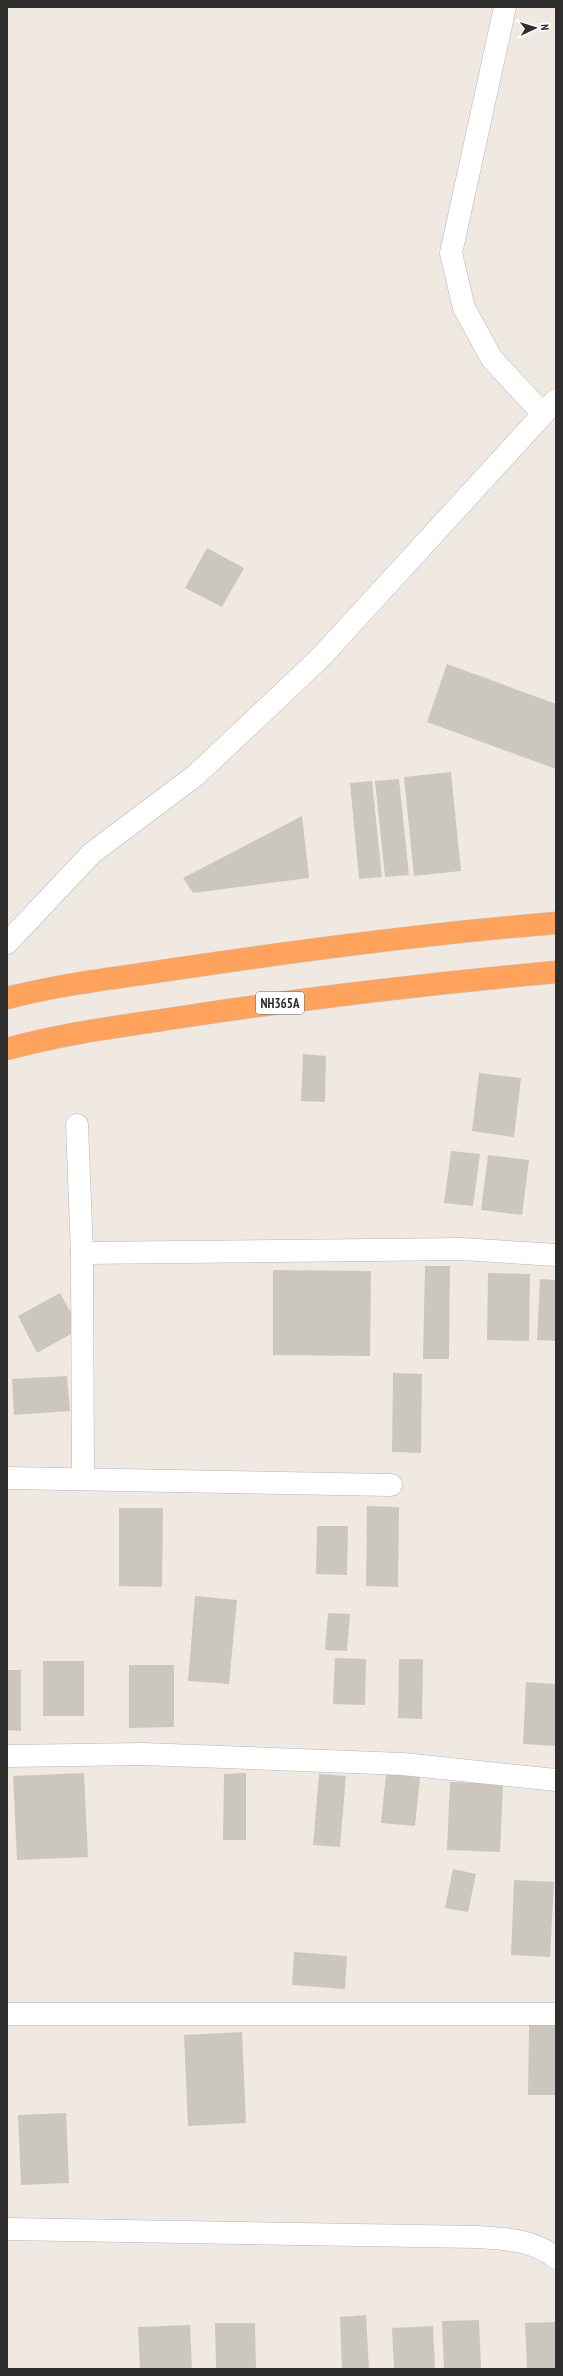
<svg xmlns="http://www.w3.org/2000/svg" width="563" height="2376" font-family="'PT Sans Narrow',sans-serif">
	<style>
		.building { fill: #cbc7bf }
		.lines { fill: none; stroke-linecap: round; stroke-linejoin: round }
		.minor-casing { stroke: #b4b7c1; stroke-width: 23 }
		.highway-casing { stroke: #c9c9c9; stroke-width: 23 }
		.minor { stroke: #fff; stroke-width: 22 }
		.highway { stroke: #ffa35c; stroke-width: 22 }
		.labels { text-anchor: middle; dominant-baseline: central; stroke-width: 3; stroke-linejoin: round; paint-order: stroke }
		.shield { fill: #fff; stroke: #6d6d6d; stroke-width: 1 }
		.shield-label { font-size: 13px; font-weight: bold; fill: #2e2e2e }
	</style>
	<rect width="100%" height="100%" fill="#efe9e1"/>
	<!-- building -->
	<g class="building">
		<path d="M207,548l37,20 -22,39 -37,-19z"/>
		<path d="M447,664l109,40v65l-129,-47z"/>
		<path d="M451,772l10,99 -47,5 -10,-99z"/>
		<path d="M399,779l10,96 -24,2 -10,-96z"/>
		<path d="M372,781l10,96 -23,2 -9,-96z"/>
		<path d="M302,816l7,62 -116,15 -10,-15z"/>
		<path d="M303,1054l23,2 -1,46 -24,-1z"/>
		<path d="M479,1073l42,5 -7,59 -42,-6z"/>
		<path d="M451,1151l29,3 -7,52 -29,-3z"/>
		<path d="M488,1155l41,5 -7,55 -41,-5z"/>
		<path d="M425,1266h25l-1,93h-26z"/>
		<path d="M273,1270l98,1 -1,85 -97,-1z"/>
		<path d="M488,1273l42,1 -1,67 -42,-1z"/>
		<path d="M540,1279l16,1v61l-19,-1z"/>
		<path d="M60,1293l20,36 -43,24 -19,-37z"/>
		<path d="M393,1373l29,1 -1,79 -29,-1z"/>
		<path d="M67,1376l3,35 -56,4 -2,-36z"/>
		<path d="M367,1506l32,1 -1,80 -32,-1z"/>
		<path d="M119,1508h44l-1,79 -43,-1z"/>
		<path d="M317,1526h31l-1,49 -31,-1z"/>
		<path d="M195,1596l42,4 -8,84 -41,-3z"/>
		<path d="M328,1613l22,1 -3,37 -22,-1z"/>
		<path d="M335,1658l31,1 -1,46 -32,-1z"/>
		<path d="M399,1659h24l-1,60 -24,-1z"/>
		<rect x="43" y="1661" width="41" height="55"/>
		<path d="M129,1665h45v62l-45,1z"/>
		<path d="M7,1670h14v61l-14,-1z"/>
		<path d="M526,1682l30,2v62l-33,-2z"/>
		<path d="M84,1773l4,84 -71,3 -4,-84z"/>
		<path d="M246,1773v67h-23l1,-66z"/>
		<path d="M319,1774l27,2 -6,71 -27,-2z"/>
		<path d="M386,1774l34,3 -5,49 -34,-3z"/>
		<path d="M450,1782l53,2 -3,68 -53,-2z"/>
		<path d="M453,1869l23,5 -8,38 -23,-4z"/>
		<path d="M514,1880l40,2 -4,75 -39,-2z"/>
		<path d="M294,1952l53,4 -2,33 -53,-4z"/>
		<path d="M529,2025h27v70h-28z"/>
		<path d="M242,2032l4,91 -58,3 -4,-91z"/>
		<path d="M66,2113l3,70 -48,2 -3,-70z"/>
		<path d="M366,2315l3,54h-27l-2,-52z"/>
		<path d="M479,2320l2,49h-37l-2,-48z"/>
		<path d="M556,2322v47h-29l-2,-46z"/>
		<path d="M215,2323h40l1,46h-40z"/>
		<path d="M190,2325l2,44h-52l-2,-42z"/>
		<path d="M433,2326l2,43h-41l-2,-41z"/>
	</g>
	<g class="lines">
		<!-- minor casing -->
		<g class="minor-casing">
			<g id="minor">
				<path d="M505,7l-54,246 13,55 28,51 51,55"/>
				<path d="M7,943l85,-90 104,-78 124,-117 236,-258"/>
				<path d="M77,1125l5,128 1,226"/>
				<path d="M82,1253l380,-4 94,6"/>
				<path d="M7,1478l384,7"/>
				<path d="M7,1756l136,-2 260,10 153,16"/>
				<path d="M7,2014h549"/>
				<path d="M7,2229l470,8c28,2 56,2 79,21"/>
			</g>
		</g>
		<!-- highway casing -->
		<g class="highway-casing">
			<g id="highway">
				<path d="M7,998c59,-15 122,-22 182,-31 122,-18 244,-34 367,-44"/>
				<path d="M7,1049c61,-17 125,-24 188,-34 120,-18 240,-32 361,-43"/>
			</g>
		</g>
		<!-- minor -->
		<use href="#minor" class="minor"/>
		<!-- highway -->
		<use href="#highway" class="highway"/>
	</g>
	<g class="labels">
		<!-- shield labels -->
		<rect class="shield" x="256" y="992" width="48" height="22" rx="3"/>
		<g class="shield-label">
			<text x="280" y="1003">NH365A</text>
		</g>
	</g>
	<!-- border -->
	<rect width="563" height="2376" fill="none" stroke="#2e2e2e" stroke-width="16"/>
	<!-- north arrow -->
	<g transform="translate(535 28) rotate(86)" stroke="#ffffff" stroke-width="3" paint-order="stroke">
	<path d="M0-3L7 15L0 10L-7 15Z" fill="#2e2e2e"/>
	<text y="-6" font-size="11" font-weight="bold" text-anchor="middle" fill="#2e2e2e">N</text>
	</g>
</svg>
